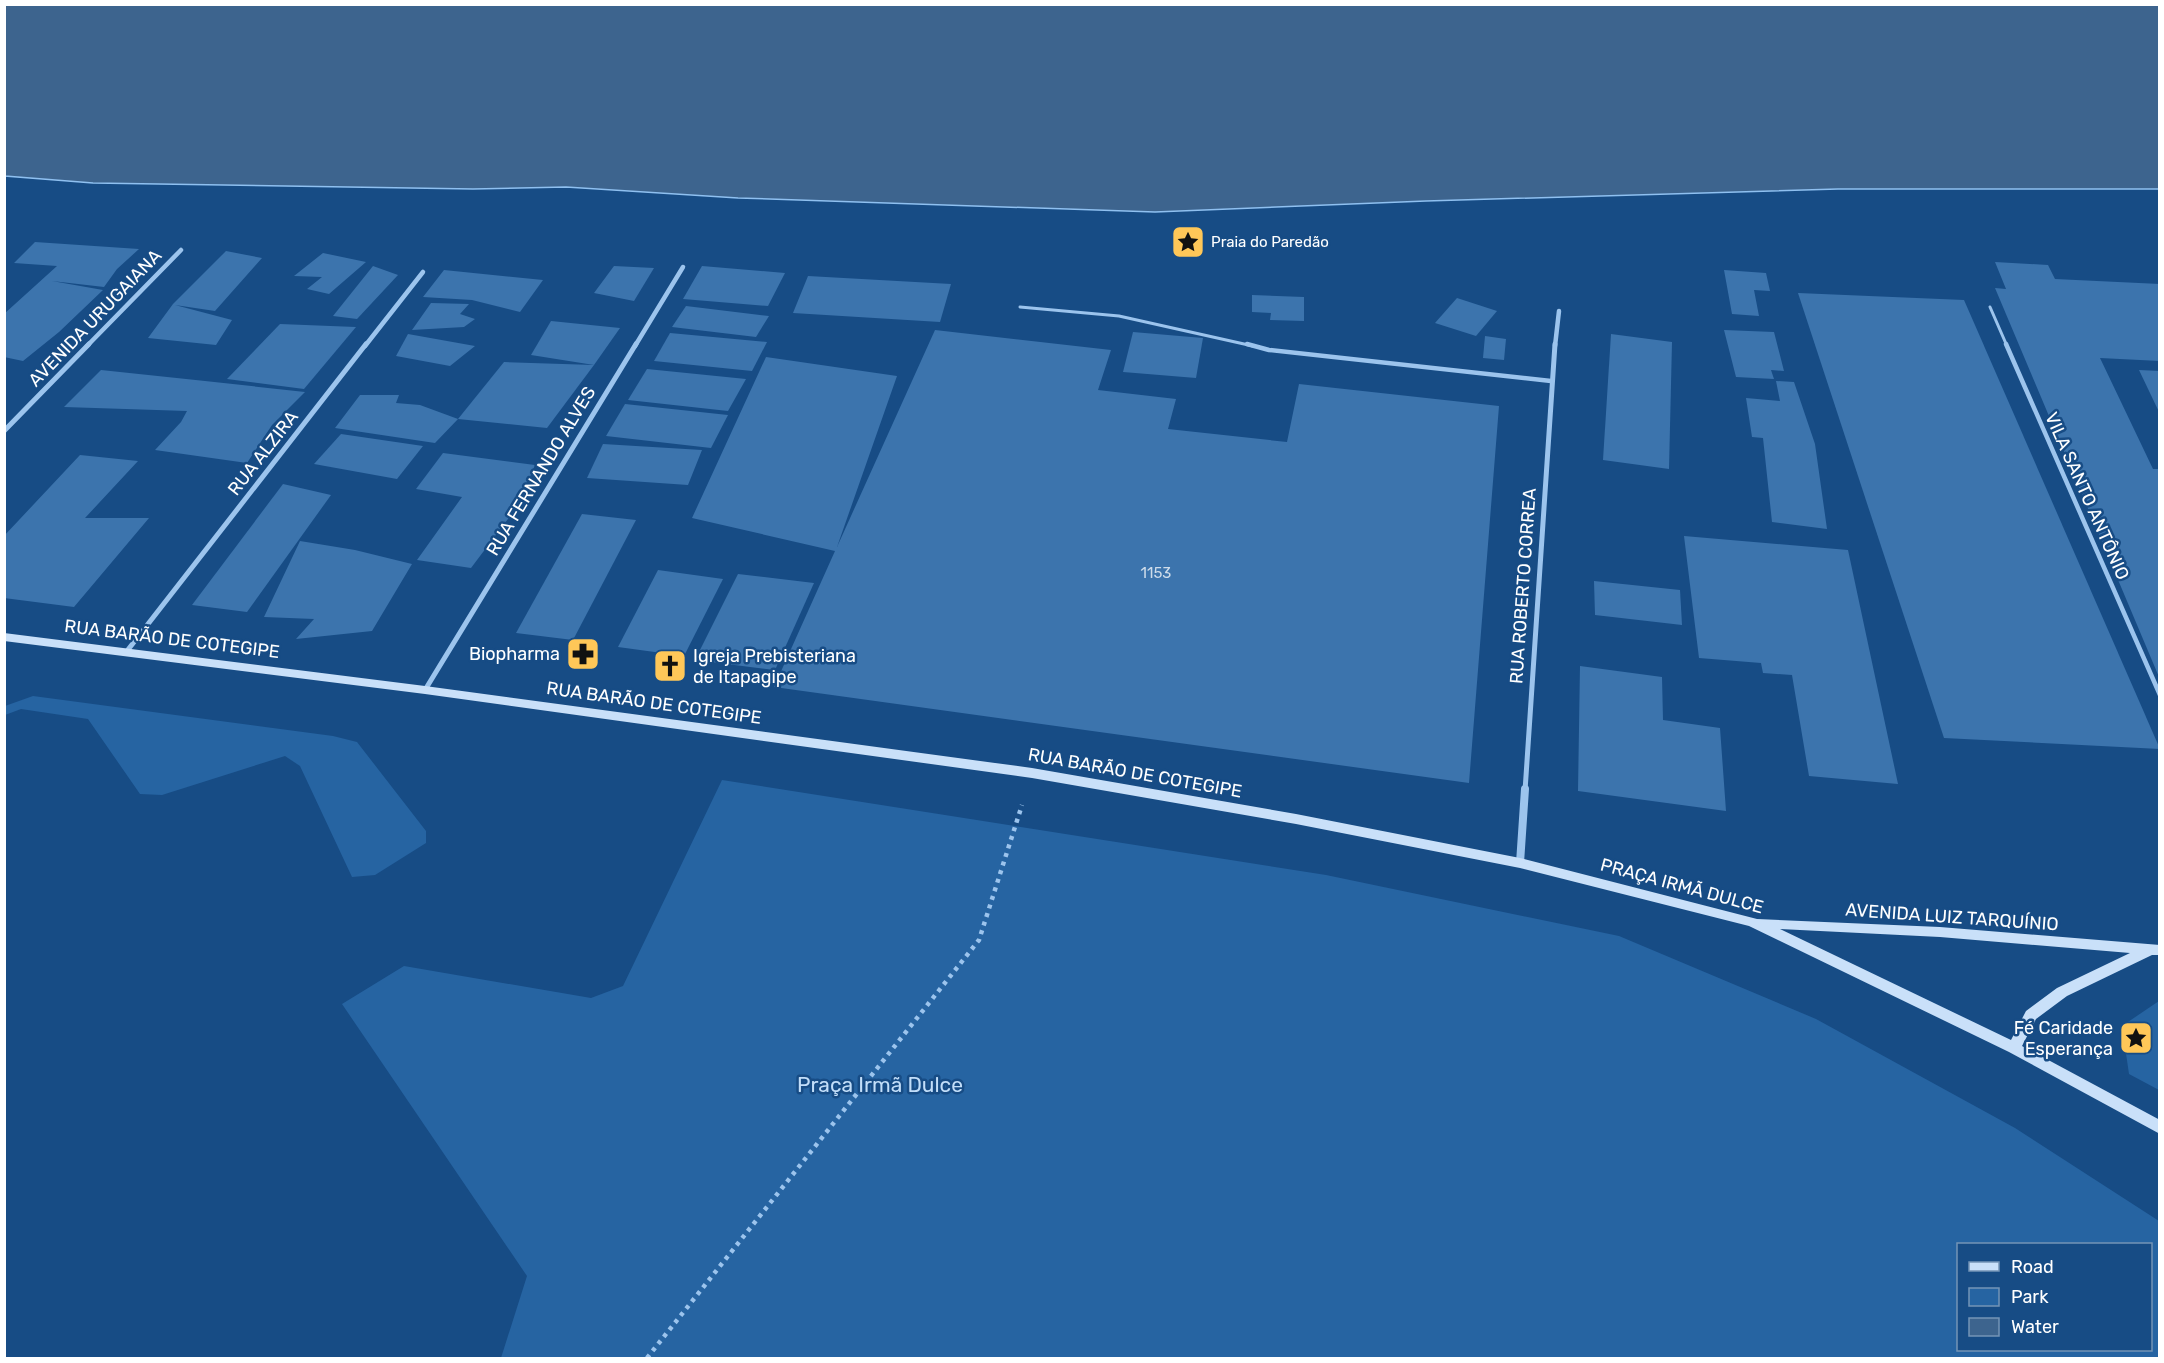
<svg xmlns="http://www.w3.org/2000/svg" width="2164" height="1363" font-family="Rubik,sans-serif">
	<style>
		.green { fill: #2664a2; fill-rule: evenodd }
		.water { fill: #3d648e; stroke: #8fc0f0; stroke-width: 1.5 }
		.building { fill: #3c74ad }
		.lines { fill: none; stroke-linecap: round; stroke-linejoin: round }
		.path { stroke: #9cc4ed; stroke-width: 4.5; stroke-dasharray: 4 5; stroke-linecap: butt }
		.service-far1 { stroke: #9cc4ed; stroke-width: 3 }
		.service { stroke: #9cc4ed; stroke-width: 4.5 }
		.minor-far2 { stroke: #9cc4ed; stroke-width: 4.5 }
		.minor-far1 { stroke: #9cc4ed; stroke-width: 5 }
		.minor { stroke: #9cc4ed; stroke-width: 8 }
		.secondary { fill: #c9e0f9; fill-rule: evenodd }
		.labels { text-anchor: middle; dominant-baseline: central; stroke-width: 5; stroke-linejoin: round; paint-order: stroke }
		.far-poi-label { font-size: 15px; fill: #fff; stroke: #174c85; text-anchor: start }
		.number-label { font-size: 15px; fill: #cedcea }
		.street-label { font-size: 18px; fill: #fff; stroke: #174c85 }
		.poi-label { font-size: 18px; fill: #fff; stroke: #174c85; text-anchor: end }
		.near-park-label { font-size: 21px; fill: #c2def9; stroke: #174c85 }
	</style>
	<rect width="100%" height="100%" fill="#174c85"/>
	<!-- green -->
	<g class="green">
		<path d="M33,696l300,40 24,6 69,89v12l-51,32 -23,2 -52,-111 -15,-10 -123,39 -22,-1 -52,-75 -67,-10 -16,6v-9z"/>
		<path d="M722,780l604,95 293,61 197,83 199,109 144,93v137h-1658l26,-82 -185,-272 62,-38 187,32 32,-12zM1958,1244h192v106h-192z"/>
		<path d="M2159,1001v89l-30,-16 -7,-48z"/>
	</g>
	<!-- water -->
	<path class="water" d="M4,5h2155v184h-321l-412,12 -271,11 -417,-14 -172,-11 -93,2 -380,-6 -88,-7z"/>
	<!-- building -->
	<g class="building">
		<path d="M35,242l104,7 -22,20 -13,18 -52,-6 51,9 -44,42 -36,29 -19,-4v-43l53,-48 -43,-3z"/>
		<path d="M226,251l36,7 -47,53 -40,-6 57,15 -16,25 -68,-7 25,-34z"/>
		<path d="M323,253l43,9 -37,32 -22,-5 15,-12 -28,-1z"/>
		<path d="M1995,262l53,3 7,14 105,5v77l-60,-3 53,111h7l-1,208 -164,-389 11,1z"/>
		<path d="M373,266l25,9 -41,44 -24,-3z"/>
		<path d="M614,266l40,2 -20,33 -40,-8z"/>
		<path d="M702,266l83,7 -17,33 -85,-7z"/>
		<path d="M444,270l99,10 -23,32 -48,-12 -49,-3z"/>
		<path d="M1724,270l42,3 4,18 -16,-1 5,26 -27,-2z"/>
		<path d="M808,276l143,8 -11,38 -147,-9z"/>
		<path d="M1798,293l166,7 196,449 -216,-11z"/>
		<path d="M1252,295l52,2v24l-34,-1 1,-7 -19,-1z"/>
		<path d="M1457,298l40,13 -21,25 -41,-13z"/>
		<path d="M431,303l38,1 -9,10 15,5 -11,8 -52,3z"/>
		<path d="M686,306l83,10 -13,21 -84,-10z"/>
		<path d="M551,321l69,7 -26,37 -63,-10z"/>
		<path d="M280,324l76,3 -52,62 -77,-10z"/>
		<path d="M935,330l176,20 -13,40 78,9 -8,30 119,13 12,-58 200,22 -30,377 -695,-96 61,-136 -143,-33 74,-161 131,19 -60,171z"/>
		<path d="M1724,330l50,2 10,39 -13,-1 3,9 -38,-2z"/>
		<path d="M1133,332l70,6 -7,40 -73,-6z"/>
		<path d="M670,333l97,9 -15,29 -98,-10z"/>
		<path d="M408,334l67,12 -25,20 -54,-10z"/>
		<path d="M1611,334l61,8 -3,127 -66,-9z"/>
		<path d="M1485,336l21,3 -2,21 -21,-2z"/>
		<path d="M504,362l90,3 -47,63 -89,-9z"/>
		<path d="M647,369l99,10 -18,32 -100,-11z"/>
		<path d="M101,370l104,11 100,11 -33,33 -25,38 -92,-13 26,-28 6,-11 -123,-4z"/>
		<path d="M2139,370l21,1v43z"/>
		<path d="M1776,381l18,1 21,62 12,85 -55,-7 -9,-84 -11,-1 -6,-39 34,3z"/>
		<path d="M360,395h39l-3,8 24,2 38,14 -23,24 -100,-15z"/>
		<path d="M625,404l103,11 -17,33 -105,-12z"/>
		<path d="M341,434l82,12 -26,33 -83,-15z"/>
		<path d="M603,444l99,6 -14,35 -101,-7z"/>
		<path d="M443,453l92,12 -18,42 -46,61 -54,-8 45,-63 -46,-8z"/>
		<path d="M80,455l58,6 -53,57h64l-75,89 -70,-9v-62z"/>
		<path d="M283,484l48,11 -84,117 -55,-7z"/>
		<path d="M582,514l54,6 -63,120 -57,-7z"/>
		<path d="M1684,536l164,14 50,234 -89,-8 -17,-101 -29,-2 -2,-10 -62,-5z"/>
		<path d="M300,541l55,9 57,14 -40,67 -76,8 18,-20 -50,-2z"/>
		<path d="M658,570l65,9 -39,77 -66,-9z"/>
		<path d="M738,574l76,9 -39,87 -80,-10z"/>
		<path d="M1594,581l86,9 2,35 -87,-10z"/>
		<path d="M1580,666l82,11 1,43 57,8 6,83 -148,-20z"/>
	</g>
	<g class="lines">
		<!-- path -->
		<path class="path" d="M647,1358l332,-418 43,-135"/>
		<!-- service-far1 -->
		<g class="service-far1">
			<path d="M1020,307l99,9 134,30"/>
			<path d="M1990,307l17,39"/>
		</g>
		<!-- service -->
		<g class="service">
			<path d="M1247,344l22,6 282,31"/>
			<path d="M2006,344l154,351"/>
		</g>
		<!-- minor-far2 -->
		<g class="minor-far2">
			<path d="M87,346l94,-96"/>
			<path d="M365,346l58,-74"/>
			<path d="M635,346l48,-79"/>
			<path d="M1555,346l4,-35"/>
		</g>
		<!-- minor-far1 -->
		<g class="minor-far1">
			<path d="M4,431l85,-87"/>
			<path d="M127,651l239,-307"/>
			<path d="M425,690l211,-346"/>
			<path d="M1525,791l30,-447"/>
		</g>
		<!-- minor -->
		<path class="minor" d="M1520,863l5,-74"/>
		<!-- secondary -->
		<path class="secondary" d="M4,633l421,53 607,82 264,46 224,44 237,61 183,8 220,18v10h-8l-85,41 -31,23 -14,27 138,74v14l-151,-82 -260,-126 -229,-58 -224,-44 -264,-46 -607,-84 -421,-53zM1780,929l160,8 190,16 -73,35 -31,23 -15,29z"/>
	</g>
	<!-- icons -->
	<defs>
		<g id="sight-square" transform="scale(1.725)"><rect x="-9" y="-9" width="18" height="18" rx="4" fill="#ffc758" stroke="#174c85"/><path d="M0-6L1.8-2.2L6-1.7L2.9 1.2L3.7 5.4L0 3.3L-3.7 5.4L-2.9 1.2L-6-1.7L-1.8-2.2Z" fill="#111"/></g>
		<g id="pharmacy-square" transform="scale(1.725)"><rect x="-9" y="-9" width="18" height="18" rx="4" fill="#ffc758" stroke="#174c85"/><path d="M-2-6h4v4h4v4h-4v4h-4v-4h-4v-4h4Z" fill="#111"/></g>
		<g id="church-square" transform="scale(1.725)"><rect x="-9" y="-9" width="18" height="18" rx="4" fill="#ffc758" stroke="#174c85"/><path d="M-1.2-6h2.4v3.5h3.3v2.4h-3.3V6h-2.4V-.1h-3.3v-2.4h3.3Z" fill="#111"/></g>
	</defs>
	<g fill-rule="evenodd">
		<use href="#sight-square" x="1188" y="242"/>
		<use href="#pharmacy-square" x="583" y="654"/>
		<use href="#church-square" x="670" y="666"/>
		<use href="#sight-square" x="2136" y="1038"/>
	</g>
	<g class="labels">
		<!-- far-poi labels -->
		<g class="far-poi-label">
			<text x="1211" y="242">Praia do Paredão</text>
		</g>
		<!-- number labels -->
		<g class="number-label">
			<text x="1156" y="573">1153</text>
		</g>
		<!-- street labels -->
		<g class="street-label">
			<text transform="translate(95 318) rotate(-46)">AVENIDA URUGAIANA</text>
			<text transform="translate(263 453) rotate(-52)">RUA ALZIRA</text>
			<text transform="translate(541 471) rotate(-59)">RUA FERNANDO ALVES</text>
			<text transform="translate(2087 496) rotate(66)">VILA SANTO ANTÔNIO</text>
			<text transform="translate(1523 586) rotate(-86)">RUA ROBERTO CORREA</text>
			<text transform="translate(172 639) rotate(7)">RUA BARÃO DE COTEGIPE</text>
			<text transform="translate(654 703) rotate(8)">RUA BARÃO DE COTEGIPE</text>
			<text transform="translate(1135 773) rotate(10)">RUA BARÃO DE COTEGIPE</text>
			<text transform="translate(1682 886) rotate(15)">PRAÇA IRMÃ DULCE</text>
			<text transform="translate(1952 917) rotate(4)">AVENIDA LUIZ TARQUÍNIO</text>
		</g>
		<!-- poi labels -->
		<g class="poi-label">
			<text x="560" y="654">Biopharma</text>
			<text x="693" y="656" text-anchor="start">Igreja Prebisteriana<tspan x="693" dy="21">de Itapagipe</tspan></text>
			<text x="2113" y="1028">Fé Caridade<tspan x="2113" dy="21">Esperança</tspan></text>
		</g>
		<!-- near-park labels -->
		<g class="near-park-label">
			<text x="880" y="1084">Praça Irmã Dulce</text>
		</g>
	</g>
	<!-- border -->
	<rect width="2164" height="1363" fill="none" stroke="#ffffff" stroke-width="12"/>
	<!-- legend -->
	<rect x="1957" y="1243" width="195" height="108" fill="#174c85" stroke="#7494b6" stroke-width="1.5"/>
	<rect x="1969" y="1262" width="30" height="9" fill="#c9e0f9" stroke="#7494b6" stroke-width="1.5"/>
	<text x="2011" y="1273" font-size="18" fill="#ffffff">Road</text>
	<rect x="1969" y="1288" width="30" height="18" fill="#2664a2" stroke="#7494b6" stroke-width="1.5"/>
	<text x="2011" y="1303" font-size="18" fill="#ffffff">Park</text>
	<rect x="1969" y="1318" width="30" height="18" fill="#3d648e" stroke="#7494b6" stroke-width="1.5"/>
	<text x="2011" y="1333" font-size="18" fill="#ffffff">Water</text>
</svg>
